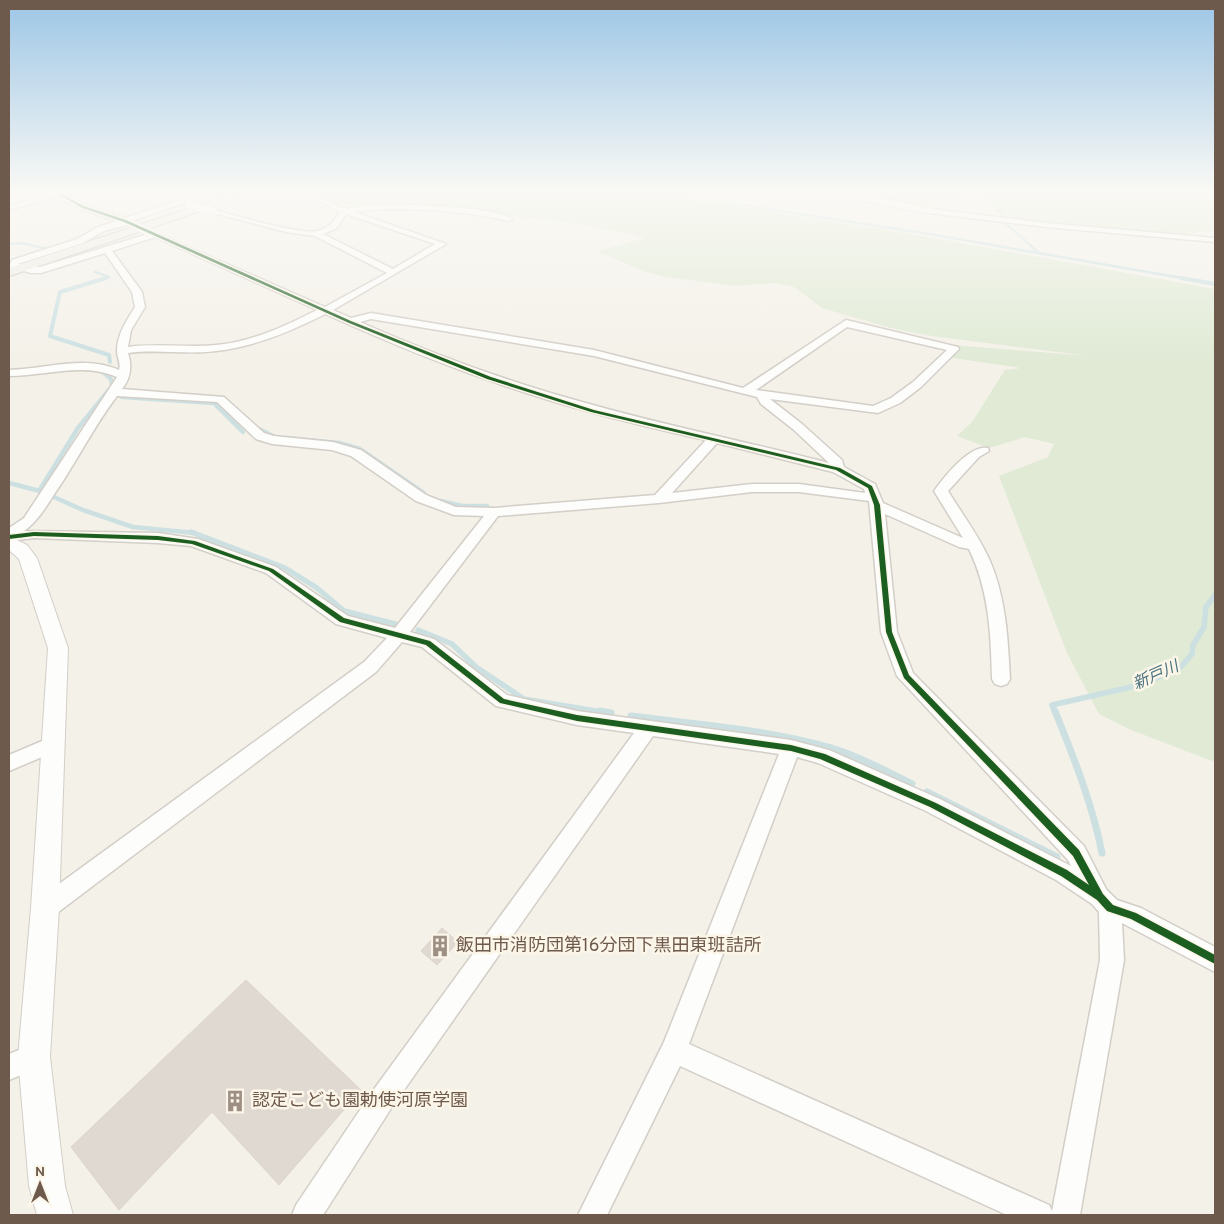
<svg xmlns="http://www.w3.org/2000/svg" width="1224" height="1224" font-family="Overpass,'Noto Sans JP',sans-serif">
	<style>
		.green { fill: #e0ead5 }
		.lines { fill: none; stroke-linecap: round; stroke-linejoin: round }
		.stream-far4 { stroke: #cce0e2; stroke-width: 2.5 }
		.stream-far3 { stroke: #cce0e2; stroke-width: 4 }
		.stream-far2 { stroke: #cce0e2; stroke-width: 4.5 }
		.stream-far1 { stroke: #cce0e2; stroke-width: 5.5 }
		.stream { stroke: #cce0e2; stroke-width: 7 }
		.building { fill: #e0d9d2; stroke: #dcd4cc }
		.minor-casing { stroke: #d3cec7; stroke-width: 3 }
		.tertiary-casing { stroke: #d3cec7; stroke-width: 2 }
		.primary-casing { stroke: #d3ccc6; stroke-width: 3 }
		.minor { fill: #fdfdfc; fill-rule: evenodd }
		.tertiary { fill: #fdfdfc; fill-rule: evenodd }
		.primary { fill: #f0ede6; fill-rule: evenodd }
		.minor-bridge-casing { stroke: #d3cec7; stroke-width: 9; stroke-linecap: butt }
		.minor-bridge { stroke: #fdfdfc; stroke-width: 8 }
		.cycleway-casing { stroke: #fcf6e9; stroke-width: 3 }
		.cycleway { fill: #1b5e20; fill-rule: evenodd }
		.labels { text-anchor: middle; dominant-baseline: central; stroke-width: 5; stroke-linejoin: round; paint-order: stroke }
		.water-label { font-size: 16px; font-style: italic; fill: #4a737f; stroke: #fcf6e9 }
		.near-poi-label { font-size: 18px; fill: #6e5a4d; stroke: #fcf6e9; text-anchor: start }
	</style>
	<rect width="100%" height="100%" fill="#f4f1e9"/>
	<!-- green -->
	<g class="green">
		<path d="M315,190h322l269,43 309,56v473l-84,-32 -32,-16 -32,-61 -68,-177 49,-19 6,-13 -29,-7 -36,11 -32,-12 15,-14 33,-52 16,-2 -74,-11 6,-8 -13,-5 149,12 -157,-20 -41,-8 -69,-20 -28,-21 -20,-4 -38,3 -70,-9 -20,-5 -49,-21 48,-13c-69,-18 -139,-23 -210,-27 -37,-3 -86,-1 -121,-14z"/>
		<path d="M838,190h377v42l-13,-1 -18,4 -169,-17 -19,-5 -5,-14 -16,-4 -53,11z"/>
	</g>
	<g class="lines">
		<!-- stream-far4 -->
		<g class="stream-far4">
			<path d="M647,190l282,44 259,45"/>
			<path d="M981,190l16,6 6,25 37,33"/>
			<path d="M9,244l12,-1 27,6"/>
			<path d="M95,272l14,5 -7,2"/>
		</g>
		<!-- stream-far3 -->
		<g class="stream-far3">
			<path d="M106,278l-46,14 -10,44 59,19 1,7"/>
			<path d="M1181,278l34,6"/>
			<path d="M100,370l11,9 1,8 -4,5"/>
		</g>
		<!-- stream-far2 -->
		<g class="stream-far2">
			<path d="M122,397l92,6 29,29"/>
			<path d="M259,429l16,8"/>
			<path d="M287,438l52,5 21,6 64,44"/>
			<path d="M9,483l31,8"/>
			<path d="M39,491l39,-63 31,-38"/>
			<path d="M54,497l29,13 50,17 62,6"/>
			<path d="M441,501l21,5h25"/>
		</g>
		<!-- stream-far1 -->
		<g class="stream-far1">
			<path d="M191,532l94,36 32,20 27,23 51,13"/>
			<path d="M418,630l34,14 24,23 48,32 84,14"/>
			<path d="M1055,713l-3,-8 88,-20 40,-17 12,-14 1,-9 11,-18 2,-20 9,-12"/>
		</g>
		<!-- stream -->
		<g class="stream">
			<path d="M600,711l11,2"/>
			<path d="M1055,711c19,47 37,92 47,142"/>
			<path d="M631,716c63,8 128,13 189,29 33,8 62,24 92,39"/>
			<path d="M927,792l130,65"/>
		</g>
	</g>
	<!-- building -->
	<g class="building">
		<path d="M442,928l16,14 -21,23 -16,-14z"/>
		<path d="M246,980l115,110 -82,95 -67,-73 -93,98 -48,-63z"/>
	</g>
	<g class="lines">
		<!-- minor casing -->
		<g class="minor-casing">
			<g id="minor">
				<path d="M48,190h19l-2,4 21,11 39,13 87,-28h10l-90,31 -1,3 -27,7 -21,12 -65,21 22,3 108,-33 3,-3 174,76 62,-34 -72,-37 -29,-4 -76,-20 4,-2c20,5 85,25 103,21 11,-2 17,-10 23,-19l-42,-22c18,-1 30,14 46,18 7,2 16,-3 23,-3 24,-2 129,1 145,14l-4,2c-39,-10 -115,-16 -154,-9l92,32 -113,66 18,8 20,-5 223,37 149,38 103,-68 112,27 1,2 -38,38 -21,16 -22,10 -108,-14 32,25 40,36 2,7 31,17 8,19 80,35 -29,-47c10,-14 36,-47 54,-43l1,3 -10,6 -31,34c14,23 31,45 42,70 16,37 18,78 20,118l-3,5 -6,2 -6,-2 -3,-5c-1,-45 -3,-89 -23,-130l-10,-2 -74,-33 12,118 16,41 171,173 22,43 11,11 24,8 74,39v25l-93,-49 2,37 -44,255h-73l-327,-149 -73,149h-29l86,-173 115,-288 -126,-18 -263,374 -67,105h-31l4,-10 76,-113 262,-359 -57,-8 -81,-19 -74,-59 -20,-5 -26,30 -323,244 -8,3 -8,-3 -3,-8 3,-8 327,-238 23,-24 -51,-14 -70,-51 -75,-27 -33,-3 -124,-5 -25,3v-13l15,-10 93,-141c-35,-15 -71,-1 -108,-1v-6c37,-1 75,-15 110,0 2,-8 -2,-12 -2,-19 0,-17 10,-31 18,-44l-3,-15 -27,-39 -64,20h-10l-22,-6 3,-7 65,-21 21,-12 19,-6 -37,-12 -22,-13 -49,14v-4l43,-13zM346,214l89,30 -42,25 -70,-35 14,-6zM155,237l162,73c-31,16 -66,32 -101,35 -29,3 -59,-2 -88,2l3,-17 14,-23 -3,-15 -30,-41zM325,314c67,30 134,58 205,80 57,19 117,33 176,46l-51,55 -161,13 -38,-1 -30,-12 -65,-45 -28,-8 -59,-6 -10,-3 -40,-36 -102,-8c9,-11 10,-23 6,-36 29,-4 59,2 88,-2 38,-4 76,-20 109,-37zM371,319l223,37 163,41 4,7 33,26 35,33c-82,-21 -166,-38 -247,-61 -76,-21 -150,-48 -222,-80zM847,327l100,23 -34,32 -22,16 -18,8 -117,-16zM117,396l100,6 39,37 16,5 60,6 19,6 65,45 38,14 30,1 -89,112 -47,-12 -72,-49 -78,-28 -40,-6 -134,-2c14,-10 22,-24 31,-38 22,-32 39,-67 62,-97zM717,443l116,29 31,17 1,4 -66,-9h-47l-80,9zM752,492h47l70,9 12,131 16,44 171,184 3,6 -131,-67 -111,-49 -38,-10 -214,-29 -70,-16 -73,-56 -24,-7 88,-116 161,-13zM797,757l21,6 108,48 130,69 36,24 7,8 1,48 -48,251 -3,-6 -360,-161z"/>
				<path d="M932,209l114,14 169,15v4l-169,-15 -117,-14 -1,-2z"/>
				<path d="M54,736l7,3 3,5 -3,5 -52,22v-16z"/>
				<path d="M34,1044l9,4 4,9 -4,9 -34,14v-26z"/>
			</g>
		</g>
		<!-- tertiary casing -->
		<g class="tertiary-casing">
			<g id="tertiary">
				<path d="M816,190h17l99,18 5,3 -5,3 -112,-21z"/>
				<path d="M9,536l18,9 10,13 31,90 -9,260 -9,149 15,129 8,29h-36l-8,-29 -11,-129 13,-149 17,-260 -29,-89 -10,-9z"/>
			</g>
		</g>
		<!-- primary casing -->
		<g class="primary-casing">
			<path id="primary" d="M246,190h16l-253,86v-8z"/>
		</g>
		<!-- minor -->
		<use href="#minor" class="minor"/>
		<!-- tertiary -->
		<use href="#tertiary" class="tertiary"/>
		<!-- primary -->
		<use href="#primary" class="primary"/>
		<!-- minor-bridge casing -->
		<g class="minor-bridge-casing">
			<g id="minor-bridge">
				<path d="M190,205l24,7"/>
				<path d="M130,223l21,10"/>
			</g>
		</g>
		<!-- minor-bridge -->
		<use href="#minor-bridge" class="minor-bridge"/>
		<!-- cycleway casing -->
		<g class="cycleway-casing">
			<path id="cycleway" d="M51,190h3l30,16 42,14 225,101 140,56 103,33 246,58 32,18 8,19 12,127 17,43 170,175 24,44 10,11 23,8 79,42v9l-84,-45 -24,-8 -10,-11 -36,-24 -131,-69 -110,-48 -29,-8 -214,-30 -77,-18 -74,-58 -86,-23 -71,-51 -77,-27 -34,-4 -124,-4 -25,3v-4l25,-3 124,4 37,5 78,28 71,49 86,23 74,58 73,16 214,30 34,9 111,49 131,67 22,15 -16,-29 -169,-178 -18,-46 -12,-127 -6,-17 -32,-18 -245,-58 -104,-33 -138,-56 -225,-101 -42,-14z"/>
		</g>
		<!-- cycleway -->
		<use href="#cycleway" class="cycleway"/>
	</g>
	<!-- sky -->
	<linearGradient id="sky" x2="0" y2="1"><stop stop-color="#9dc6e6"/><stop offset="0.53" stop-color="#faf9f5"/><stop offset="1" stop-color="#faf9f5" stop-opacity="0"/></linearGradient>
	<rect width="1224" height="361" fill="url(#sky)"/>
	<!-- icons -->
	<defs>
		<g id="building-bare" transform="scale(1.725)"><path d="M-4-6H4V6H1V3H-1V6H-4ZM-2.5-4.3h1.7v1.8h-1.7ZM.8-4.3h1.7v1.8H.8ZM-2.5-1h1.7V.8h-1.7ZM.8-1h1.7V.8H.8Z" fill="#9d8f84" stroke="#fcf6e9" stroke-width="2.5" paint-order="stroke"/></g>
	</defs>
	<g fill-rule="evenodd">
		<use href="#building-bare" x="440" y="946"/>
		<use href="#building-bare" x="235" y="1101"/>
	</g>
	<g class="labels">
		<!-- water labels -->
		<g class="water-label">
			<text transform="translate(1156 676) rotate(-24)">新戸川</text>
		</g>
		<!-- near-poi labels -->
		<g class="near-poi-label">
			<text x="456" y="946">飯田市消防団第16分団下黒田東班詰所</text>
			<text x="252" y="1101">認定こども園勅使河原学園</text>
		</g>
	</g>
	<!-- border -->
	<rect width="1224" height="1224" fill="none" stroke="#6e5a4d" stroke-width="20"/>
	<!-- north arrow -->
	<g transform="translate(40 1184)" stroke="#fcf6e9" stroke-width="4" paint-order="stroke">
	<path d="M0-4L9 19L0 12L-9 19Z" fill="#6e5a4d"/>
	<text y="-8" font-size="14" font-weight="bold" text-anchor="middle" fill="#6e5a4d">N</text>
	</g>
</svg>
